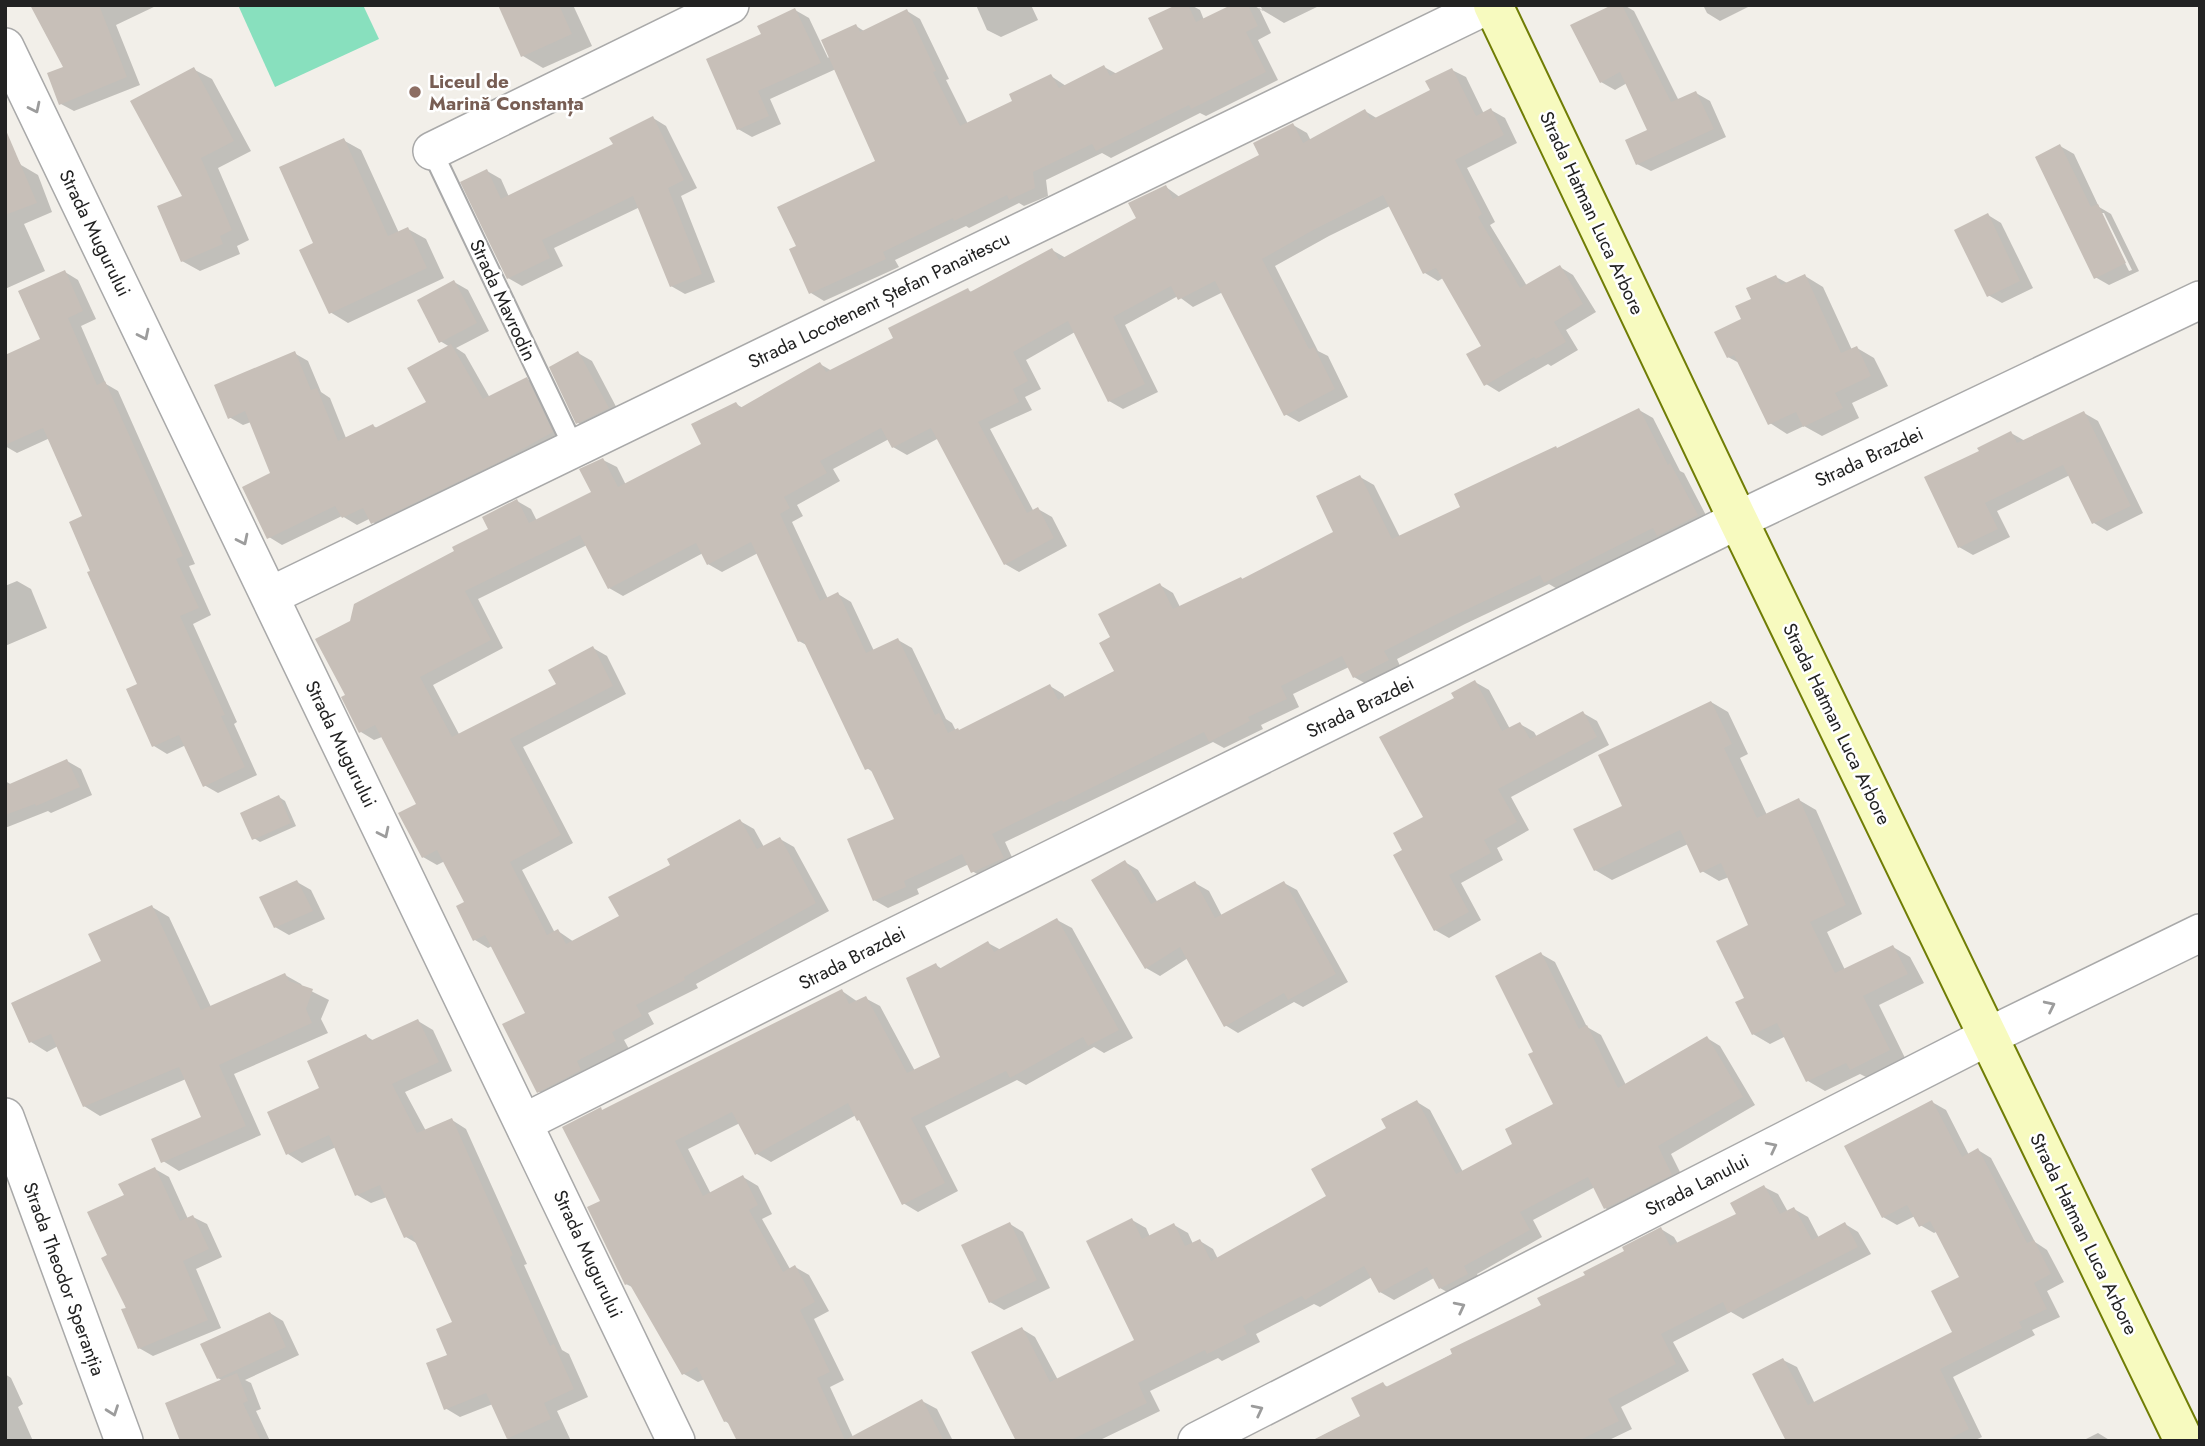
<svg xmlns="http://www.w3.org/2000/svg" width="2205" height="1446" font-family="Jost,sans-serif">
	<style>
		.pitch { fill: #88e0be }
		.shadow { fill: #0003; fill-rule: evenodd }
		.building { fill: #c7bfb8 }
		.lines { fill: none; stroke-linecap: round; stroke-linejoin: round }
		.lane-casing { stroke: #a9a9a9; stroke-width: 23 }
		.street-casing { stroke: #a9a9a9; stroke-width: 40 }
		.secondary-casing { stroke: #707d05; stroke-width: 42 }
		.lane { stroke: #fff; stroke-width: 19 }
		.street { stroke: #fff; stroke-width: 37 }
		.secondary { stroke: #f7fabf; stroke-width: 38 }
		.oneway { stroke: #9c9c9c }
		.education-dot { fill: #8d6e63; stroke: #fff; stroke-width: 2.5 }
		.labels { text-anchor: middle; dominant-baseline: central; stroke-width: 5; stroke-linejoin: round; paint-order: stroke }
		.education-label { font-size: 19px; font-weight: bold; fill: #785e54; stroke: #fff; text-anchor: start }
		.street-label { font-size: 19px; fill: #222; stroke: #fff }
	</style>
	<rect width="100%" height="100%" fill="#f2efe9"/>
	<!-- pitch -->
	<path class="pitch" d="M238,5h125l16,34 -104,48z"/>
	<!-- shadow -->
	<g class="shadow">
		<path d="M32,5h126l-42,20 24,60 -66,26 -13,-7 4,-37z"/>
		<path d="M500,5h73l19,41 -49,22 -20,-12z"/>
		<path d="M976,5h55l7,15 -37,17 -14,-7z"/>
		<path d="M1180,5h11l9,5 4,10 31,-15h18l10,6 -3,-6h61l-37,18 -25,-15 12,25 -13,7 20,40 -72,36 -6,-3 -89,45 -9,-5 -56,27 2,16 -24,10 -5,-3 -50,25 -3,-2 -71,34 4,7 -75,34 -13,-8 -13,-46 80,-85 -42,-93 -66,30 11,25 -29,13 -14,-8 26,-94 31,-25 14,8 19,40 28,-32 8,5 43,-20 13,8 29,60 -3,1 22,44 47,-22 36,-26 15,10 38,-19 13,7 48,-24z"/>
		<path d="M1616,5h8l10,6 45,90 17,-8 14,8 16,36 -75,34 -14,-7 12,-33 -22,-48 -12,7 -14,-8z"/>
		<path d="M1703,5h49l-32,16 -13,-8z"/>
		<path d="M193,69l19,10 39,72 -33,17 31,72 -12,6 3,8 -40,17 -18,-10 2,-65z"/>
		<path d="M1452,70l14,7 18,37 7,-4 14,8 12,25 -50,25 28,54 -5,3 37,61 33,-19 13,8 23,37 -30,18 12,20 -27,16 -3,-2 -49,28 -13,-8 -2,-38 -41,-68 -5,3 -13,-8 -35,-67 -61,30 -54,30 43,85 10,5 20,41 -49,25 -14,-8 -62,-122 -30,15 -15,-11 -53,29 33,67 -35,17 -14,-8 -34,-69 -49,28 15,29 -16,8 7,13 -42,19 44,83 4,-3 14,8 15,29 -48,26 -14,-8 -66,-126 -32,17 -14,-8 -4,-8 -56,30 7,12 -43,24 6,11 -11,6 36,77 10,-5 13,8 23,49 24,-11 14,8 34,71 6,4 4,8h4l90,-45 13,8 2,4 51,-26 -4,-34 48,-53 13,8 7,14 61,-29 3,2 91,-47 25,-56 14,8 26,52 62,-29 96,-58 81,-40 14,8 27,53 4,2 26,50 -151,67 -10,-6 -84,40 -68,35 4,9 -33,17 -14,-8 -5,-10 -56,27 6,13 -38,18 2,4 -39,19 -11,-6 -208,100 11,24 -30,13 -14,-8 -3,-7 -52,25 2,5 -31,14 -14,-8 23,-80 -23,-47 -7,-5 -59,-122 -9,-5 -41,-88 -36,19 -14,-8 -5,-11 -80,43 -14,-8 -22,-43 -109,54 25,49 -70,37 27,51 98,-51 35,-37 14,8 19,38 -103,53 50,96 -51,27 33,63 3,-2 16,11 47,-25 52,-51 67,-45 14,8 10,18 16,-8 14,8 35,64 -133,73 2,4 -50,25 6,11 -30,16 5,9 -40,20 5,9 -42,21 -14,-8 -11,-78 -35,-67 -4,2 -13,-8 -8,-37 -22,-42 -8,4 -14,-8 -5,-52 -36,-68 -8,3 -13,-8 -17,-34 3,-2 4,-74 139,-92 27,-29 14,8 6,12 56,-28 10,-33 14,7 9,18 78,-40 32,-41 7,4 77,-44 12,7 63,-32 73,-49 5,3 79,-43 14,8 73,-39 27,-32 15,11 81,-42 31,-31 14,8 4,8 54,-30 13,8 54,-28z"/>
		<path d="M653,118l13,8 31,62 -16,8 34,86 -30,12 -14,-8 -31,-79 -86,41 9,18 -41,20 -14,-8 -21,-107 14,8 8,18 106,-52z"/>
		<path d="M5,137l16,28 17,10 14,37 -28,12 21,47 -40,18z"/>
		<path d="M343,140l18,10 38,83 9,-4 18,10 18,39 -96,45 -18,-11 -14,-68z"/>
		<path d="M2060,146l14,8 25,53 12,7 28,57 -30,14 -14,-8zM2100,213h4l28,57 -3,1z"/>
		<path d="M1988,215l13,8 32,65 -31,15 -14,-8z"/>
		<path d="M65,272l13,8 18,39 -15,7 25,58 12,7 77,173 -6,2 22,49 -18,9 44,98 -3,2 23,51 -39,18 -14,-8 -18,-40 -19,9 -13,-8 -15,-61 -46,-113 -8,-55 -35,-79 -33,15 -12,-7v-90l37,-16z"/>
		<path d="M1805,276l18,11 29,63 5,-2 17,10 14,28 -36,17 7,15 -37,18 -18,-10 -17,8 -17,-11 -29,-59 -13,-7 25,-57 23,-23 13,7z"/>
		<path d="M454,282l14,8 21,41 -33,17 9,6 25,44 37,-19 13,8 26,53 -180,90 -13,-8 -2,-4 -14,7 -15,-9 -60,29 -13,-8 4,-63 -22,-52 -8,3 -14,-8 65,-64 14,8 13,31 9,6 16,40 27,-12 4,2 51,-25 22,-56 -10,-6z"/>
		<path d="M578,353l14,8 29,55 -30,15 -13,-8z"/>
		<path d="M2084,413l14,8 45,92 -36,18 -13,-8 -24,-48 -73,36 13,26 -37,18 -14,-8 22,-95 30,-19 14,8z"/>
		<path d="M17,581l14,8 16,39 -42,18v-60z"/>
		<path d="M1475,682l14,8 21,39 10,-5 14,8 3,5 46,-24 14,8 12,24 -98,52 18,33 -32,18 6,12 -42,23 20,37 -32,18 -14,-8 -31,-79 21,-33 31,-120z"/>
		<path d="M1711,702l17,10 20,42 -8,4 27,57 32,-15 17,10 46,104 -35,18 18,38 48,-23 17,10 14,26 -45,22 27,55 -38,18 -8,-4 -35,17 -17,-10 -22,-45 -16,8 -17,-10 -7,-36 5,-72 -22,-49 -10,4 -17,-10 -14,-27 -76,36 -17,-10 29,-63z"/>
		<path d="M67,761l14,8 11,26 -41,18 -3,-2 -43,17v-47l7,4z"/>
		<path d="M279,797l6,4 11,25 -36,16 -6,-4z"/>
		<path d="M1125,862l13,8 20,33 37,-20 14,8 13,25 62,-33 13,7 51,92 -45,25 -9,-5 -56,31 -13,-8 -37,-67 -28,18 -14,-8z"/>
		<path d="M297,882l14,8 14,29 -36,16 -14,-8z"/>
		<path d="M152,907l17,10 42,90 74,-32 16,9 2,3 26,13 -8,19 7,14 -94,41 27,61 -82,36 -16,-10 40,-44 -17,-38 -86,37 -16,-10 -26,-60 -11,6 -16,-10z"/>
		<path d="M1057,920l15,8 61,110 -29,15 -10,-6 -68,38 -9,-5 -92,46 33,65 -40,21 -15,-9 -40,-81 -7,-7 -85,47 -14,-8 -17,-31 -52,26 23,45 32,-17 15,9 14,28 -10,5 28,50 5,-2 14,8 20,36 -15,8 30,61 -14,7 23,50 69,-36 15,8 16,32h-215l-7,-16 -6,-4 -20,-42 -7,3 -14,-8 -50,-86 -8,-4 -24,-82 1,-91 239,-120 16,11 7,-4 15,8 35,65 27,-13 -6,-93 6,4 46,-26 13,7z"/>
		<path d="M1541,954l14,8 32,65 14,8 25,50 81,-47 13,8 35,59 -84,49 14,28 -66,34 -14,-8 -10,-21 -62,33 9,17 -65,37 4,7 -27,15 -14,-8 -6,-10 -40,22 -14,-8 -8,-15 -52,30 -6,-3 -58,30 4,8 -38,19 -4,-3 -68,33 10,20 -62,30h-80l4,-112 13,8 23,43 78,-39 -4,-121 14,8 4,9 24,-12 14,8 5,11 7,-3 13,8 5,10 110,-63 60,-67 29,-27 13,8 33,62 52,-28 40,-39 -20,-52z"/>
		<path d="M418,1021l15,9 19,41 -47,21 21,39 26,-11 14,9 61,135 -3,1 38,85 7,4 19,43 -31,14 14,30h-62l-16,-37 -33,13 -15,-9 9,-85 -36,-79 -12,-7 -19,-40 -16,6 -14,-8 -21,-48 -34,16 -14,-9 33,-65 45,-53 8,5z"/>
		<path d="M1932,1102l14,8 23,45 9,-5 13,8 44,84 12,8 17,32 -17,9 13,26 -28,13 3,5 -82,42 29,60 -9,4h-185l-5,-81 14,7 18,37 139,-71 7,-55 -23,-47 -4,2 -14,-8 -5,-9 -18,9 -14,-8z"/>
		<path d="M155,1169l14,8 19,42 5,-2 14,7 15,33 -26,12 25,59 -68,28 -14,-8 -30,-92 17,-60z"/>
		<path d="M1764,1187l14,7 10,18 6,-3 14,8 11,21 26,-14 13,8 13,22 -128,65 -12,-7 -58,30 16,29 -68,36 11,22 -25,12h-295l50,-25 21,-32 6,4 154,-83 118,-76 13,8 4,7 60,-29z"/>
		<path d="M1010,1224l13,8 27,56 -46,22 -14,-8z"/>
		<path d="M270,1313l13,8 16,34 -54,25 6,3 10,26 -5,2 14,30h-88l41,-60 -5,-3z"/>
		<path d="M5,1374l6,4 12,26 -5,3 15,34h-28z"/>
		<path d="M2098,1433l13,8h-29z"/>
	</g>
	<!-- building -->
	<g class="building">
		<path d="M30,5h69l28,72 -68,28 -12,-32 16,-6z"/>
		<path d="M498,5h61l13,29 -51,23z"/>
		<path d="M1176,5h12l8,17 35,-17h17l10,21 -12,6 20,40 -75,37 -2,-4 -93,46 -4,-7 -59,28 2,16 -26,12 -2,-5 -53,26 -1,-3 -70,34 3,7 -77,35 -20,-45 7,-3 -19,-39 98,-46 -54,-121 35,-16 4,8 47,-23 29,62 -3,1 27,54 52,-25 -3,-7 42,-20 8,14 45,-23 6,11 53,-27 -15,-31z"/>
		<path d="M1612,5h10l49,97 25,-11 18,38 -78,36 -11,-25 22,-10 -27,-58 -20,11 -30,-58z"/>
		<path d="M795,8l26,55 -63,28 11,25 -32,14 -31,-71 55,-25 -4,-8z"/>
		<path d="M194,67l40,74 -33,17 31,72 -12,6 3,8 -42,18 -24,-56 25,-10 -52,-95z"/>
		<path d="M1452,68l24,48 15,-8 13,27 -49,25 27,54 -4,3 42,71 40,-23 23,39 -29,18 12,20 -30,17 -2,-2 -50,29 -18,-32 15,-8 -45,-78 -13,6 -40,-79 -68,34 -53,30 47,90 5,-2 21,42 -51,27 -69,-135 -37,19 -7,-14 -58,31 32,67 -37,18 -40,-81 -55,31 15,29 -15,8 6,13 -41,20 49,91 11,-6 16,31 -50,27 -73,-137 -39,20 -11,-20 -61,33 7,12 -43,24 6,11 -10,6 40,87 18,-9 28,61 32,-15 37,77 4,-2 9,20 10,-5 1,2 91,-46 8,16 56,-29 -15,-28 11,-6 -12,-23 62,-31 13,26 68,-32 1,2 91,-47 -17,-36 44,-21 32,64 68,-32 -6,-13 102,-48 1,2 82,-40 29,57 2,-2 28,52 -41,21 -4,-8 -109,55 -4,-8 -89,42 -67,34 5,9 -36,18 -11,-22 -61,30 6,13 -39,18 2,4 -41,21 -5,-10 -141,70 -1,-2 -70,34 12,24 -33,15 -9,-19 -58,27 2,6 -33,14 -26,-62 47,-20 -24,-51 -5,2 -62,-130 -5,2 -47,-100 -44,23 -11,-22 -88,46 -28,-54 -115,56 26,49 -71,37 32,60 104,-53 -8,-14 45,-24 20,40 -103,53 51,96 -51,27 37,73 11,-6 8,15 53,-28 -11,-19 62,-32 -3,-6 73,-40 17,30 23,-12 36,66 -132,74 1,3 -49,25 6,11 -30,16 4,9 -39,20 4,9 -44,23 -35,-69 23,-11 -40,-78 -12,6 -17,-35 8,-4 -27,-52 -15,8 -24,-45 18,-9 -41,-79 -16,8 -18,-36 4,-2 -30,-56 35,-18 4,-17 100,-53 -2,-4 36,-18 -6,-12 35,-18 12,24 62,-31 -12,-23 24,-11 15,29 83,-43 -10,-20 45,-22 4,6 80,-46 6,10 67,-34 -5,-10 80,-40 2,4 82,-44 7,12 77,-42 -8,-15 38,-18 7,14 86,-44 -6,-12 40,-20 10,20 62,-34 6,11 59,-30 -5,-9z"/>
		<path d="M653,116l31,64 -16,8 34,86 -32,13 -37,-91 -91,44 8,18 -43,21 -47,-97 27,-13 14,30 112,-55 -4,-6z"/>
		<path d="M5,128l32,75 -32,12z"/>
		<path d="M344,138l44,98 20,-9 19,41 -98,46 -30,-64 14,-7 -34,-76z"/>
		<path d="M2060,144l31,63 7,-3 28,59 -32,16 -59,-122z"/>
		<path d="M1988,213l32,68 -33,16 -33,-67z"/>
		<path d="M65,270l18,41 -15,7 29,67 8,-4 78,175 -7,3 23,49 -19,8 45,99 -4,1 24,51 -42,20 -24,-52 -27,12 -26,-58 11,-5 -50,-112 3,-1 -21,-49 13,-6 -39,-88 -38,17v-90l35,-16 -22,-48z"/>
		<path d="M1805,274l36,79 16,-7 14,30 -36,17 8,15 -40,19 -7,-15 -28,13 -34,-70 -7,3 -13,-26 27,-13 -6,-13 16,-7 -5,-11 30,-13 5,10z"/>
		<path d="M454,280l23,43 -38,20 -22,-43z"/>
		<path d="M451,344l32,55 44,-22 26,55 -54,30 -128,62 -8,-16 -21,10 -7,-12 -68,33 -25,-52 28,-14 -25,-62 -17,8 -14,-34 81,-34 16,39 6,-2 21,53 35,-17 2,4 51,-26 -19,-34z"/>
		<path d="M578,351l31,57 -33,16 -27,-57z"/>
		<path d="M2084,411l47,95 -39,18 -29,-59 -78,38 13,26 -40,19 -34,-71 55,-26 -2,-3 34,-17 6,12z"/>
		<path d="M1475,680l27,51 18,-9 10,17 53,-28 14,26 -99,52 19,33 -33,18 7,13 -42,22 20,37 -35,19 -41,-76 9,-5 -9,-17 30,-16 -44,-80 75,-39 -3,-5z"/>
		<path d="M1711,701l21,43 -8,4 33,70 42,-20 47,107 -36,17 25,51 58,-28 15,29 -45,22 27,54 -40,20 -4,-7 -40,19 -29,-59 -25,12 -17,-33 9,-4 -28,-57 32,-16 -27,-62 -21,10 -20,-43 -86,41 -21,-42 49,-23 -24,-51z"/>
		<path d="M67,759l13,28 -44,19 -1,-2 -30,11v-29z"/>
		<path d="M279,795l12,28 -39,17 -12,-27z"/>
		<path d="M1125,860l26,44 44,-23 20,37 69,-37 52,93 -48,26 -4,-7 -60,34 -44,-80 -35,22 -54,-89z"/>
		<path d="M297,880l16,31 -39,17 -15,-31z"/>
		<path d="M152,905l49,105 84,-37 4,8 24,8 -7,20 6,14 -93,42 27,61 -85,37 -10,-24 50,-22 -22,-50 -96,40 -32,-73 -22,9 -18,-40 90,-42 -13,-27z"/>
		<path d="M1057,918l62,112 -31,16 -5,-9 -73,41 -4,-7 -95,47 34,65 -43,22 -43,-85 -2,1 -9,-18 -93,52 -23,-43 -57,29 28,55 40,-21 15,30 -9,5 34,62 12,-7 20,37 -15,8 30,62 -13,6 28,62 77,-41 22,42h-207l-10,-20 -3,1 -27,-55 -15,8 -53,-92 -4,2 -38,-78 13,-6 -38,-74 39,-20 1,3 240,-121 7,15 17,-8 41,77 33,-16 -34,-79 30,-15 3,6 49,-28 6,11z"/>
		<path d="M1541,952l38,77 8,-4 31,63 89,-52 36,61 -85,49 14,29 -68,34 -16,-32 -68,35 10,18 -66,36 4,8 -29,15 -12,-22 -48,26 -15,-27 -59,34 -3,-4 -59,30 4,8 -40,20 -2,-4 -67,33 9,20 -78,38h-53l-45,-89 51,-25 28,55 84,-42 -48,-99 46,-23 10,21 32,-16 11,23 15,-7 11,22 115,-65 -15,-27 75,-41 -5,-9 36,-19 39,74 56,-30 -7,-15 48,-25 -25,-50 5,-2 -38,-76z"/>
		<path d="M418,1019l21,43 -47,22 25,49 35,-15 61,137 -3,2 40,89 4,-2 20,45 -30,14 7,16 -44,20 -21,-46 -42,17 -18,-47 21,-8 -11,-26 16,-7 -40,-87 -8,3 -24,-53 -25,11 -26,-61 -43,20 -19,-43 52,-24 -12,-27 59,-27 4,7z"/>
		<path d="M1932,1100l30,57 16,-9 49,95 7,-3 17,34 -17,9 13,26 -28,13 3,6 -82,41 29,60 -24,12h-159l-34,-67 31,-16 25,47 144,-73 -21,-41 28,-14 -29,-56 -11,6 -12,-22 -25,13 -38,-72z"/>
		<path d="M155,1167l25,54 13,-6 16,34 -26,12 25,59 -70,29 -17,-40 5,-1 -25,-50 6,-3 -20,-43 37,-17 -6,-11z"/>
		<path d="M1764,1185l16,29 14,-7 18,33 33,-18 13,25 -130,66 -5,-11 -62,32 15,30 -68,35 11,22 -41,20h-267l49,-25 -9,-18 32,-16 3,5 66,-33 -2,-5 91,-44 -4,-7 48,-23 -2,-3 41,-21 -2,-4 39,-20 9,19 66,-32 -6,-11z"/>
		<path d="M1010,1222l27,58 -48,23 -28,-58z"/>
		<path d="M270,1312l16,35 -69,32 -17,-35z"/>
		<path d="M237,1373l11,28 -5,2 18,38h-81l-15,-38z"/>
	</g>
	<g class="lines">
		<!-- lane casing -->
		<g class="lane-casing">
			<path id="lane" d="M432,151l142,297"/>
		</g>
		<!-- street casing -->
		<g class="street-casing">
			<g id="street">
				<path d="M5,47l671,1394"/>
				<path d="M432,151l298,-146"/>
				<path d="M270,596l1218,-591"/>
				<path d="M5,1117l119,324"/>
				<path d="M525,1122l338,-170 875,-432 462,-220"/>
				<path d="M1197,1441l792,-405 211,-103"/>
			</g>
		</g>
		<!-- secondary casing -->
		<g class="secondary-casing">
			<path id="secondary" d="M1493,5l245,515 446,921"/>
		</g>
		<!-- lane -->
		<use href="#lane" class="lane"/>
		<!-- street -->
		<use href="#street" class="street"/>
		<!-- secondary -->
		<use href="#secondary" class="secondary"/>
	</g>
	<!-- one-way arrows -->
	<defs><path id="oneway-chevron" d="M-2-3.5L2.5 0L-2 3.5" fill="none" stroke-width="1.6" stroke-linecap="round" stroke-linejoin="round" transform="scale(1.75)"/></defs>
	<g class="oneway">
		<use href="#oneway-chevron" transform="translate(35 108) rotate(64)"/>
		<use href="#oneway-chevron" transform="translate(144 335) rotate(64)"/>
		<use href="#oneway-chevron" transform="translate(243 540) rotate(64)"/>
		<use href="#oneway-chevron" transform="translate(384 833) rotate(64)"/>
		<use href="#oneway-chevron" transform="translate(2050 1006) rotate(-26)"/>
		<use href="#oneway-chevron" transform="translate(1772 1147) rotate(-27)"/>
		<use href="#oneway-chevron" transform="translate(1460 1307) rotate(-27)"/>
		<use href="#oneway-chevron" transform="translate(1258 1410) rotate(-27)"/>
		<use href="#oneway-chevron" transform="translate(113 1411) rotate(70)"/>
	</g>
	<!-- markers -->
	<circle class="education-dot" cx="415" cy="92" r="7"/>
	<g class="labels">
		<!-- education labels -->
		<g class="education-label">
			<text x="429" y="81">Liceul de<tspan x="429" dy="22">Marină Constanța</tspan></text>
		</g>
		<!-- street labels -->
		<g class="street-label">
			<text transform="translate(1592 213) rotate(65)">Strada Hatman Luca Arbore</text>
			<text transform="translate(95 233) rotate(64)">Strada Mugurului</text>
			<text transform="translate(503 300) rotate(65)">Strada Mavrodin</text>
			<text transform="translate(879 300) rotate(-26)">Strada Locotenent Ștefan Panaitescu</text>
			<text transform="translate(1869 457) rotate(-25)">Strada Brazdei</text>
			<text transform="translate(1360 707) rotate(-26)">Strada Brazdei</text>
			<text transform="translate(1837 724) rotate(64)">Strada Hatman Luca Arbore</text>
			<text transform="translate(341 744) rotate(64)">Strada Mugurului</text>
			<text transform="translate(852 958) rotate(-27)">Strada Brazdei</text>
			<text transform="translate(1697 1185) rotate(-27)">Strada Lanului</text>
			<text transform="translate(2084 1234) rotate(64)">Strada Hatman Luca Arbore</text>
			<text transform="translate(588 1254) rotate(65)">Strada Mugurului</text>
			<text transform="translate(64 1279) rotate(70)">Strada Theodor Speranția</text>
		</g>
	</g>
	<!-- border -->
	<rect width="2205" height="1446" fill="none" stroke="#222222" stroke-width="14"/>
</svg>
